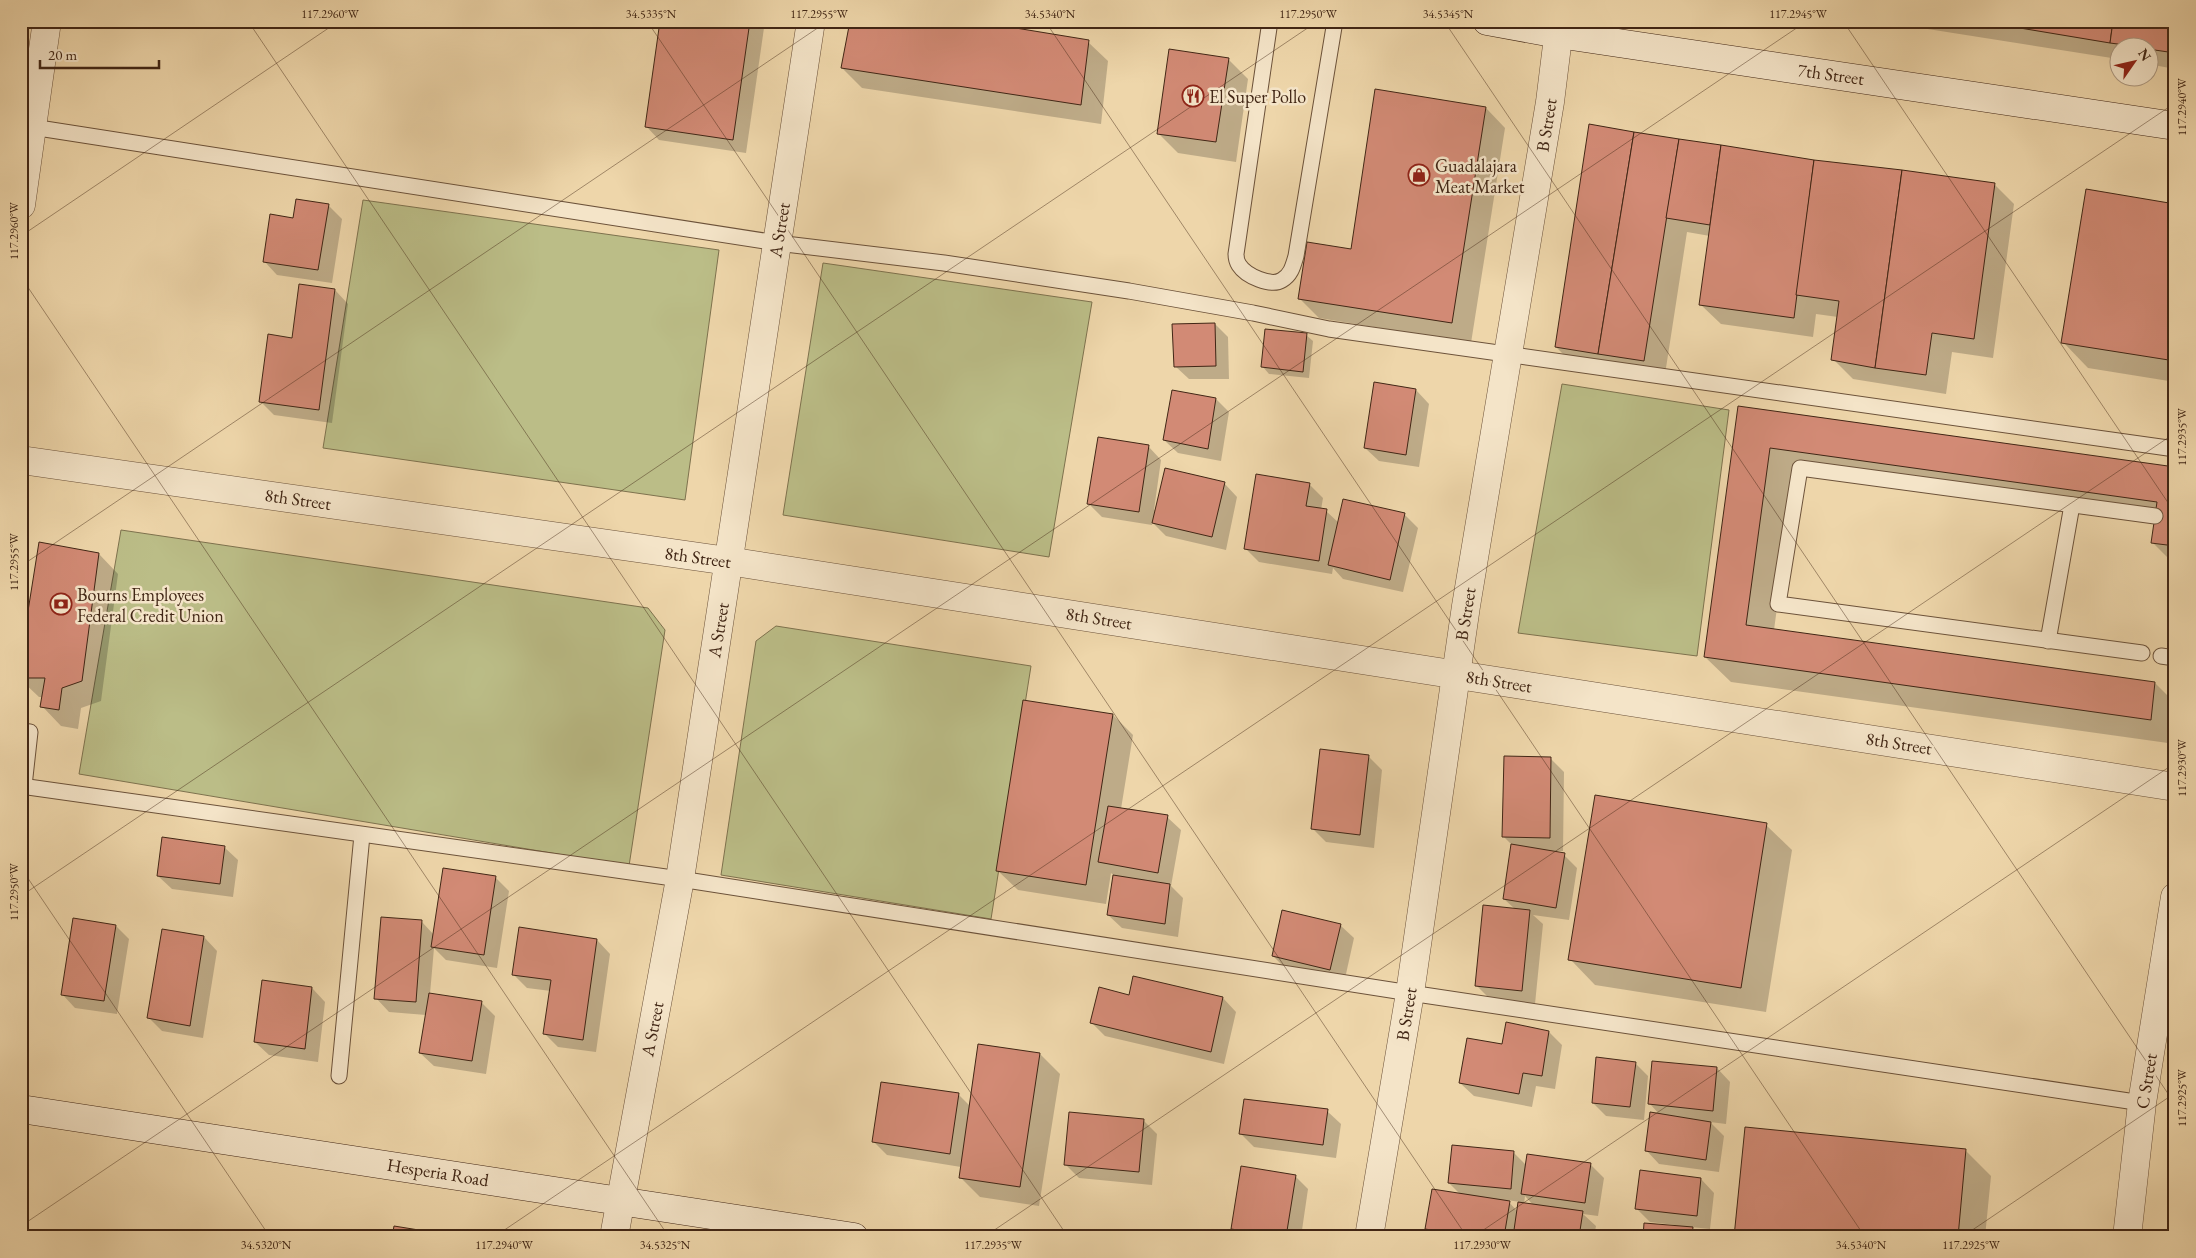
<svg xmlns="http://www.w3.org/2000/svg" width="2196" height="1258" font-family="'EB Garamond',serif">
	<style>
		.green { fill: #bbbd87; stroke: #7e724e }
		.shadow { fill: #0003; fill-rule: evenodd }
		.building { fill: #d28a75; stroke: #412615 }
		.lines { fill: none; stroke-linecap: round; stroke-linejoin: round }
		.lane-casing { stroke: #6c523a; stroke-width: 17 }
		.street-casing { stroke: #6c523a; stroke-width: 29 }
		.secondary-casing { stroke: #412615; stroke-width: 29 }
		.lane { stroke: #f4e4c8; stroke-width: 15 }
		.street { stroke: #f4e4c8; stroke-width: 28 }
		.secondary { stroke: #f4e4c8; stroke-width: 28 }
		.ticks { fill: none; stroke: #412615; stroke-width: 1; stroke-opacity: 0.45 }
		.labels { text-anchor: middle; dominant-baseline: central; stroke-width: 5; stroke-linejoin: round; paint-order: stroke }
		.street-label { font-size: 18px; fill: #412615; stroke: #f4e4c8 }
		.poi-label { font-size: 18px; fill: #412615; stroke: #f4e4c8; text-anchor: start }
		.neatline { fill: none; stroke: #412615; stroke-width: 2 }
		.ticks-label { font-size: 12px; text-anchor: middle; fill: #412615 }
	</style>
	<rect width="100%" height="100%" fill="#eed6aa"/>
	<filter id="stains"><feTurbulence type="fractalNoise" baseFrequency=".004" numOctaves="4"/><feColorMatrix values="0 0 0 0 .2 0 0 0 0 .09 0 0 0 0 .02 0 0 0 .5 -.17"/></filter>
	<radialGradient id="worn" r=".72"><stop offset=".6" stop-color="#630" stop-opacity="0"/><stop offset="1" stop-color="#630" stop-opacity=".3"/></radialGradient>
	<!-- green -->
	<g class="green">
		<path d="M363,200l356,50 -34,250 -362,-52z"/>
		<path d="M823,263l269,39 -43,255 -266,-42z"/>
		<path d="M1562,384l167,26 -32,246 -179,-23z"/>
		<path d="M121,530l527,78 17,22 -36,236 -550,-92z"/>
		<path d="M776,626l255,40 -40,253 -270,-44 35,-234z"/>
	</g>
	<!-- shadow -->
	<g class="shadow">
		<path d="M661,21h104l-19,132 -87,-13 -13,-14z"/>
		<path d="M1877,21h298v48l-27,-5v-16h-30v11z"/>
		<path d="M1088,42l20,19 -7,63 -239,-36 -20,-20z"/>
		<path d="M1228,59l20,20 -12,83 -58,-9 -20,-20z"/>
		<path d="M1486,108l19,20 -34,215 -152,-25 -20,-20 53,-47z"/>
		<path d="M1590,125l224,36 180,23 20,20 -21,154 -41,-6 -6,42 -93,-15 -20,-20 5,-42 -22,-3 -3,23 -92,-13 -20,-19 9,-69 -23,-4 -23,149 -88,-14 -20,-20z"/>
		<path d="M328,205l14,14 -10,64 -55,-8 -13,-14 31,-42z"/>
		<path d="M2175,205v177l-87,-14 -25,-26z"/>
		<path d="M335,290l13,14 -16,119 -58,-8 -14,-14 33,-62z"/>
		<path d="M1215,324l13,13 1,42h-40l-14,-13z"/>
		<path d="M1306,335l7,6 -4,37 -40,-4 -6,-7z"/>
		<path d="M1416,390l13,14 -10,63 -40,-6 -14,-13z"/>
		<path d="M1173,391l43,8 13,13 -8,49 -43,-8 -14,-13z"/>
		<path d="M1739,408l436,60v97l-22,-22 2,-20 -360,-50 -21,157 381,53 20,20v41l-444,-62 -26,-25z"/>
		<path d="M1148,446l13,14 -7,50 70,-27 13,14 -11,53 -60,-14 -14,-14v3l-50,-8 -13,-13z"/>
		<path d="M1309,484l14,14 -2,12 5,1 13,12 65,-9 14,14 -15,64 -60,-13 -10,-11 -1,6 -73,-12 -14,-14z"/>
		<path d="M99,554l19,20 -17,127 -20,7 -3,21 -17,-3 -19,-20 1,-9h-4l-18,-17v-17z"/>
		<path d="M1113,715l20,20 -12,74 46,8 14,13 -10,56 12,12 -5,39 -56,-9 -14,-13 6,-39 -3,-3 -5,31 -88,-14 -20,-19z"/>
		<path d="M1369,757l13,13 -8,78 -48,-6 -14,-14z"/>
		<path d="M1551,759l13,13 -1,79h-13l14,4 13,13 -8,52 -36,-5 10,9 -8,80 -45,-5 -13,-13 38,-77 -11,-10 8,-54 -9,-9z"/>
		<path d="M1766,825l26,25 -26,162 -171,-27 -25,-26z"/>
		<path d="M224,847l14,13 -5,37 -61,-8 -14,-13z"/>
		<path d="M495,877l14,14 -12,77 -51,-8 -12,-12 -4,46 51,8 14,14 -9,58 -52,-8 -14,-13 6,-38 -37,-3 -13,-14 46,-76 12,13z"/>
		<path d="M1340,925l14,13 -10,45 -58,-14 -13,-13z"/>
		<path d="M116,926l13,13 -12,75 -42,-6 -13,-14z"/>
		<path d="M204,937l13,14 -14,87 -41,-7 -13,-13z"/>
		<path d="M597,940l13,14 -14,98 -38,-5 -14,-14 7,-42 -24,-3 -14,-14z"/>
		<path d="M1134,977l89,21 13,14 -12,52 -119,-28 -13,-13 38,-27z"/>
		<path d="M312,988l13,14 -7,60 -49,-7 -14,-13z"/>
		<path d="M1549,1032l13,13 -7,44 -19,-3 -4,21 -58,-11 -14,-13 43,-38z"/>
		<path d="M979,1045l61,9 20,20 -21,132 -59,-9 -20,-20 1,-10 -74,-12 -14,-14 86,-46 11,11z"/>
		<path d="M1635,1063l13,13 -4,44 -38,-4 -13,-13z"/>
		<path d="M1717,1068l13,14 -4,42 -16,-2 14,14 -5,36 -60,-8 -13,-14 14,-35 -10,-11z"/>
		<path d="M1327,1111l14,13 -5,34 -82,-11 -13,-13z"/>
		<path d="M1143,1120l14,14 -5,51 -73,-7 -14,-14z"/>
		<path d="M1965,1150l26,26 -6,61h-249z"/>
		<path d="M1514,1153l12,12 64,-1 14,14 -6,38 -15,-2 13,12 -2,11h-159l-9,-9 35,-33 -12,-12zM1525,1196l9,10 -10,-2zM1507,1200l13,2 -2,10z"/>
		<path d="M1295,1176l13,13 -7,48h-61l-8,-8z"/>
		<path d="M1701,1179l13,14 -4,36 -19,-2 10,10h-57l30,-10 1,-2 -25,-3 -14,-14z"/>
	</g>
	<!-- building -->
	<g class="building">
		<path d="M660,21h90l-17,119 -88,-13z"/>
		<path d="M850,21h123l116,19 -8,65 -240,-37z"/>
		<path d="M1986,21h35l-1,7z"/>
		<path d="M2021,21h92l-3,22 -90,-15z"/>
		<path d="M2113,21h62v32l-27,-4v-1l-38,-5z"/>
		<path d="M1169,49l60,9 -13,84 -59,-8z"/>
		<path d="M1375,89l111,18 -34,216 -154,-24 9,-57 44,7z"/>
		<path d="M1589,124l45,8 -36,222 -43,-7z"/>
		<path d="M1634,132l45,7 -35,222 -46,-7z"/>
		<path d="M1679,139l42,6 -11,80 -44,-7z"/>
		<path d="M1721,145l93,15 -20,158 -95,-13z"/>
		<path d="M1814,160l88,10 -27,198 -44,-8 8,-59 -43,-6z"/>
		<path d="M1902,170l93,13 -21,156 -42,-6 -6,42 -51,-7z"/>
		<path d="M2086,189l89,15v157l-114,-18z"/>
		<path d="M296,199l33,5 -11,66 -55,-8 7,-48 23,4z"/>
		<path d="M299,284l36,5 -16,121 -60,-8 9,-68 24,4z"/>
		<path d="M1215,323l1,43 -42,1 -2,-43z"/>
		<path d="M1265,329l42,4 -4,39 -42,-5z"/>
		<path d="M1374,382l42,7 -10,66 -42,-7z"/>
		<path d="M1172,390l44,8 -8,51 -45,-9z"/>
		<path d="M1738,406l437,61v79l-24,-3 6,-41 -387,-54 -24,177 409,57 -4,38 -447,-63z"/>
		<path d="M1098,437l51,8 -10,67 -52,-8z"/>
		<path d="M1165,468l60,14 -13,55 -60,-14z"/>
		<path d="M1256,474l54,9 -4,23 21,3 -8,52 -75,-12z"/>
		<path d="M1343,499l62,14 -15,67 -62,-15z"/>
		<path d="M39,542l60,11 -17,128 -20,7 -3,22 -19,-3 5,-29h-24v-23z"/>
		<path d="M1023,700l90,14 -27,171 -90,-14z"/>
		<path d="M1320,749l49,6 -9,80 -49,-6z"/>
		<path d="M1504,756l47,1 -1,81 -48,-1z"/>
		<path d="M1595,795l172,28 -26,165 -173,-28z"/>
		<path d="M1108,806l60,9 -10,58 -60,-11z"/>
		<path d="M162,837l63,9 -5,38 -63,-8z"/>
		<path d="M1511,844l54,9 -9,55 -53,-9z"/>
		<path d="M443,868l53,8 -12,79 -53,-8z"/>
		<path d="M1113,875l57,9 -5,40 -58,-9z"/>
		<path d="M1483,905l47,5 -8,81 -47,-5z"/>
		<path d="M1282,910l59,14 -11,46 -58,-14z"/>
		<path d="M381,917l41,3 -6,82 -42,-3z"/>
		<path d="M73,918l43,7 -12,76 -43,-6z"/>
		<path d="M519,927l78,12 -14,101 -40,-6 8,-54 -39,-5z"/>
		<path d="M162,929l42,7 -14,90 -43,-8z"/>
		<path d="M1133,976l90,21 -12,55 -121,-29 9,-36 30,8z"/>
		<path d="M262,980l50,7 -7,62 -51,-7z"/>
		<path d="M429,993l53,8 -10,60 -53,-8z"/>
		<path d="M1506,1022l43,9 -7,45 -19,-3 -4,21 -60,-11 8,-45 35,6z"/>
		<path d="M978,1044l62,9 -20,134 -61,-9z"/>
		<path d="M1596,1057l40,5 -6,45 -38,-4z"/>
		<path d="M1652,1061l65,6 -4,44 -65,-7z"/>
		<path d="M881,1082l78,11 -9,61 -78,-12z"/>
		<path d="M1244,1099l84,10 -5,36 -84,-11z"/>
		<path d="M1069,1112l75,7 -5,53 -75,-7z"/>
		<path d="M1650,1112l61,10 -5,38 -61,-9z"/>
		<path d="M1745,1127l221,22 -8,88h-224z"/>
		<path d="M1452,1145l62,6 -3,38 -63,-6z"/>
		<path d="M1527,1154l64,9 -6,40 -64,-9z"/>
		<path d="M1241,1166l55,9 -10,62 -55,-8z"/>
		<path d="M1640,1170l61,8 -4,38 -62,-7z"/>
		<path d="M1432,1189l78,12 -6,36h-29l-50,-8z"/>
		<path d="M1518,1202l65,9 -4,26h-66z"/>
		<path d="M1644,1223l49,4 -1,10h-49z"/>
		<path d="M394,1226l62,10v1h-64z"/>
	</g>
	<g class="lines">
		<!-- lane casing -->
		<g class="lane-casing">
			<g id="lane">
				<path d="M1270,21l-34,233c0,3 1,8 3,11 7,11 32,22 43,15 9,-5 11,-14 14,-24l39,-235"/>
				<path d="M32,127l745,116 167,20 185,28 124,22 76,16 846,120"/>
				<path d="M2048,641l24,-136"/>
				<path d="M2142,653l-364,-49 22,-136 355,48"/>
				<path d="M2161,656l14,2"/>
				<path d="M21,731l9,1 -6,54"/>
				<path d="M21,786l659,93 730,114 732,110"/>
				<path d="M339,1076l23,-241"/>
			</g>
		</g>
		<!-- street casing -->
		<g class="street-casing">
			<g id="street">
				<path d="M21,205l26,-184"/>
				<path d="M21,460l707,101 1447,226"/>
				<path d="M614,1237l66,-358 131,-858"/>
				<path d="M1369,1237l41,-244 56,-387 84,-504 10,-81"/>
				<path d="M2127,1237l15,-134 33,-206"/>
			</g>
		</g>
		<!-- secondary casing -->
		<g class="secondary-casing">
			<g id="secondary">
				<path d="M1487,21l71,13 617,92"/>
				<path d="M21,1109l833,128"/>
			</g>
		</g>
		<!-- lane -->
		<use href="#lane" class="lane"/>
		<!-- street -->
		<use href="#street" class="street"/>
		<!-- secondary -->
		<use href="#secondary" class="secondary"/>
	</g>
	<!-- ticks -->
	<path class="ticks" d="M248,21l820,1216M647,21l820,1216M1045,21l820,1216M1444,21l731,1083M1843,21l332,492M21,236l318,-215M21,277l648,960M21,566l807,-545M21,868l249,369M21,896l1297,-875M21,1226l1786,-1205M494,1237l1681,-1134M984,1237l1191,-804M1473,1237l702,-474M1962,1237l213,-144"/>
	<!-- icons -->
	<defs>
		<g id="restaurant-ring" transform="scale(1.125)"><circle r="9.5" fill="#f4e4c8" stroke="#8f2418" stroke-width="1.5"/><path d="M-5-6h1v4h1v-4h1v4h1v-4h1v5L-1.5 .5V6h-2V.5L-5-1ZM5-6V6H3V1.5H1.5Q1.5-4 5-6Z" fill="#8f2418"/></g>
		<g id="shop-ring" transform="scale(1.125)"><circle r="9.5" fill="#f4e4c8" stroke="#8f2418" stroke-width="1.5"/><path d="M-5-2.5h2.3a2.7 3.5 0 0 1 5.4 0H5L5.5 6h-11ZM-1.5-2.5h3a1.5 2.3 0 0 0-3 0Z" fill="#8f2418"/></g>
		<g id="bank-ring" transform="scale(1.125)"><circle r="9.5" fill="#f4e4c8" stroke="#8f2418" stroke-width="1.5"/><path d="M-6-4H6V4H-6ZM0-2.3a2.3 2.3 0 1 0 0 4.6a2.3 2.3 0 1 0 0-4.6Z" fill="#8f2418"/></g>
	</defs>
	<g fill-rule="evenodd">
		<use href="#restaurant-ring" x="1193" y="96"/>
		<use href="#shop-ring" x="1419" y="175"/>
		<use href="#bank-ring" x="61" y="604"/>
	</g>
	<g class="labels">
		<!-- street labels -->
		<g class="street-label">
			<text transform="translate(1831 74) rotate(8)">7th Street</text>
			<text transform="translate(1546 125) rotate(-81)">B Street</text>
			<text transform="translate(779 230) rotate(-81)">A Street</text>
			<text transform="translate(298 499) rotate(8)">8th Street</text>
			<text transform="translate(698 557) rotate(8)">8th Street</text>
			<text transform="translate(1465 614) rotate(-81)">B Street</text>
			<text transform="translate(1099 618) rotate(9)">8th Street</text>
			<text transform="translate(718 630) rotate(-81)">A Street</text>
			<text transform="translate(1499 681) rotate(9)">8th Street</text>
			<text transform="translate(1899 743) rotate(9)">8th Street</text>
			<text transform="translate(1406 1014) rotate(-81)">B Street</text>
			<text transform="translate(652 1029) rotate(-79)">A Street</text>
			<text transform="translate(2146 1081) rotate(-81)">C Street</text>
			<text transform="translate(438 1172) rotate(9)">Hesperia Road</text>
		</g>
		<!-- poi labels -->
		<g class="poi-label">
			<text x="1209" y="96">El Super Pollo</text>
			<text x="1435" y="165">Guadalajara<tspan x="1435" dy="21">Meat Market</tspan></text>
			<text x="77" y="594">Bourns Employees<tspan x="77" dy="21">Federal Credit Union</tspan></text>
		</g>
	</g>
	<!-- margin -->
	<rect width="2196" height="1258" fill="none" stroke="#eed6aa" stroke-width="55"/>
	<!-- north arrow -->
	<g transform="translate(2134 62) rotate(56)"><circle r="24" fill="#f4e4c8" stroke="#ac9880"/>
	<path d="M0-4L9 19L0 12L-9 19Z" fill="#8f2418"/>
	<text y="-8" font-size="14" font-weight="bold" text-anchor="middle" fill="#412615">N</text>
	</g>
	<!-- scale -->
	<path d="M40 60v8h119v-8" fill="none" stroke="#412615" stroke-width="2.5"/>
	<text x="48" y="60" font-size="15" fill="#412615" stroke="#f4e4c8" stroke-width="4" paint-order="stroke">20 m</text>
	<rect x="28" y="28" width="2140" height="1202" class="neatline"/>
	<g class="ticks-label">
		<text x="330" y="18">117.2960°W</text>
		<text x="651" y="18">34.5335°N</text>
		<text x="819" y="18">117.2955°W</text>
		<text x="1050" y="18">34.5340°N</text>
		<text x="1308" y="18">117.2950°W</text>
		<text x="1448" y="18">34.5345°N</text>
		<text x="1798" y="18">117.2945°W</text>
		<text transform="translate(2182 107) rotate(-90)" y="4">117.2940°W</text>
		<text transform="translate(14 231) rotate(-90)" y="4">117.2960°W</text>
		<text transform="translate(2182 437) rotate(-90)" y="4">117.2935°W</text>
		<text transform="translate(14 562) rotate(-90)" y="4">117.2955°W</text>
		<text transform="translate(2182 768) rotate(-90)" y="4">117.2930°W</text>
		<text transform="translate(14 892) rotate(-90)" y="4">117.2950°W</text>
		<text transform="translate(2182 1098) rotate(-90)" y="4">117.2925°W</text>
		<text x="266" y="1249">34.5320°N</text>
		<text x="504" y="1249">117.2940°W</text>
		<text x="665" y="1249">34.5325°N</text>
		<text x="993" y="1249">117.2935°W</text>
		<text x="1482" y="1249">117.2930°W</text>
		<text x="1861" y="1249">34.5340°N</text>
		<text x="1971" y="1249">117.2925°W</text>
	</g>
	<rect width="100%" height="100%" filter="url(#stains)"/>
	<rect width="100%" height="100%" fill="url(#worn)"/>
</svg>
